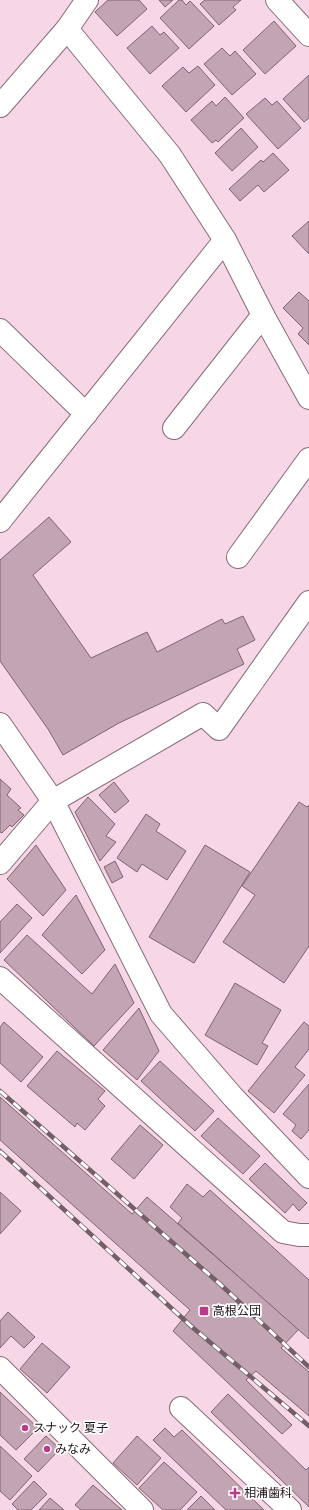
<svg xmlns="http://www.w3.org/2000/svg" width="309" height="1510" font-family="'Varela Round','Noto Sans JP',sans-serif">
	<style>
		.building { fill: #c2a4b2; stroke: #7f6471 }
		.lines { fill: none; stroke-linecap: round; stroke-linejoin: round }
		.minor-casing { stroke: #876b79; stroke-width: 24 }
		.minor { stroke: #fff; stroke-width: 22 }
		.rail-casing { stroke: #735f69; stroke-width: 4.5 }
		.rail { stroke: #fff; stroke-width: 3; stroke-dasharray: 9; stroke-linecap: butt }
		.poi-dot { fill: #ba3b87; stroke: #fff; stroke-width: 1.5 }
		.labels { text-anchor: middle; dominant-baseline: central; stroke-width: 3.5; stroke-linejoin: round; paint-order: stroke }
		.poi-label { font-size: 12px; fill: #1d1218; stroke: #fff; text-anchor: start }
	</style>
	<rect width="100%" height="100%" fill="#f7d7e6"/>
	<!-- building -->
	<g class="building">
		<path d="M108,0h31l8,9 -30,27 -22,-24z"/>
		<path d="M159,0h14l-8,7z"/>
		<path d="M179,0h3l4,5 4,-4 24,25 -25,23 -29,-31z"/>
		<path d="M205,0h-1h37l-8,7 3,3 -17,15 -19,-21z"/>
		<path d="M274,21l22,25 -31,28 -22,-24z"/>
		<path d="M152,26l8,9 4,-3 15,16 -29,26 -23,-26z"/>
		<path d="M222,48l8,8 5,-5 21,23 -24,21 -28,-31z"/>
		<path d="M198,66l17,19 -29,27 -24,-26 21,-19 6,6z"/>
		<path d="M309,75v43l-5,4 -21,-23z"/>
		<path d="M225,97l19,21 -26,24 -2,-2 -4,3 -21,-23 21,-19 4,5z"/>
		<path d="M265,98l7,7 5,-4 24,27 -23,21 -32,-35z"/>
		<path d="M241,128l17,19 -26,24 -17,-18z"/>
		<path d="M273,153l16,17 -25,22 -6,-7 -18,16 -11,-12 32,-29 2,2z"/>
		<path d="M309,221v33l-17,-18z"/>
		<path d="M299,292l10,9v44l-11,-11 5,-6 -20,-20z"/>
		<path d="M49,517l22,25 -38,33 58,83 56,-26 10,20 65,-33 3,5 18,-8 12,24 -18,9 7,15 -125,59 -56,32 -15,-26 -48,-68v-101z"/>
		<path d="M0,779l11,10 -4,6 14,13 -3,2 6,5 -12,12 -2,-2 -8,8 -2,-1z"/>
		<path d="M114,782l15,19 -14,12 -16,-18z"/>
		<path d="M88,797l27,27 -9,12 10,6 -16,19 -25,-49z"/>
		<path d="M299,802l8,5 2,-2v141l-25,37 -61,-41 32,-47 -13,-9z"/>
		<path d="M146,814l14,10 -4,7 30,20 -19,29 -25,-16 -5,8 -20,-14z"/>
		<path d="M36,845l30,45 -23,26 -36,-37z"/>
		<path d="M205,845l45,27 -56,91 -45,-26z"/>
		<path d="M115,861l8,16 -11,6 -8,-16z"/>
		<path d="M76,895l29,55 -23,24 -40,-39z"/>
		<path d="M17,904l15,14 -32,35v-31z"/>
		<path d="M27,935l65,59 23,-30 19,39 -40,43 -90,-86z"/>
		<path d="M235,983l46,27 -19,33 6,3 -11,19 -52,-30z"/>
		<path d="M139,1008l20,43 -22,29 -34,-30z"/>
		<path d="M4,1022l39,35 -22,25 -21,-19v-36z"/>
		<path d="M304,1022l5,4v23l-14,18 10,8 -31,38 -26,-22z"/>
		<path d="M57,1051l48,40 -7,8 7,7 -20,24 -8,-7 -2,4 -48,-41z"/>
		<path d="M160,1061l54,50 -19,20 -54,-50z"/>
		<path d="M309,1084v46l-8,9 -9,-8 4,-6 -13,-11z"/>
		<path d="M0,1097l132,117 15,-17 152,132 -18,19 28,24v44l-53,-45 -10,9 46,45 -10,9 -109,-103 17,-21 -190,-170z"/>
		<path d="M218,1118l42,38 -17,18 -42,-38z"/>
		<path d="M140,1125l23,20 -29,34 -23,-20z"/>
		<path d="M265,1163l42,40 -8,8 -6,-7 -8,9 -36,-34z"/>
		<path d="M187,1184l16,13 7,-7 99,90v59l-131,-116 4,-5 -12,-11z"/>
		<path d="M0,1192l21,19 -21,23z"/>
		<path d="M8,1312l27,25 -11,11 -13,-12 -11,12v-27z"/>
		<path d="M42,1343l28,24 -23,26 -27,-24z"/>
		<path d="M0,1392l38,36 -22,22 -16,-15z"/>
		<path d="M228,1394l78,76 3,-3v40l-98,-95z"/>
		<path d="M165,1428l9,9 8,-7 82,80h-38l-73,-70z"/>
		<path d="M46,1436l14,13 -22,23 -14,-13z"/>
		<path d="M137,1436l24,22 -24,27 -24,-22z"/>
		<path d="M0,1446l32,30 -22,24 -10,-9z"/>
		<path d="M164,1462l33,30 -17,18h-17l-24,-22z"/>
		<path d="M34,1481l13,13 -16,16h-13l-6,-6z"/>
		<path d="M93,1485l29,25h-41l-6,-5z"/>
		<path d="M201,1496l14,14h-28z"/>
		<path d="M50,1498l14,12h-25z"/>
	</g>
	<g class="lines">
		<!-- minor casing -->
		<g class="minor-casing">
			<g id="minor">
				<path d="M277,0l32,35"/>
				<path d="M67,29l103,126 55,85 38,75 46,83"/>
				<path d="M0,106l67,-77 20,-29"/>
				<path d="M0,330l86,84"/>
				<path d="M174,428l89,-113"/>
				<path d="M0,521l225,-281"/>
				<path d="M238,557l71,-98"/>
				<path d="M0,724l53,77 108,213 72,83 76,80"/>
				<path d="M0,863l53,-62 150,-87 16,15 90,-127"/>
				<path d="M0,978l283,254 16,3h10"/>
				<path d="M0,1368l142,142"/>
				<path d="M181,1408l109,102"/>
			</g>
		</g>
		<!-- minor -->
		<use href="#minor" class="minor"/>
		<!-- rail casing -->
		<g class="rail-casing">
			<g id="rail">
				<path d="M0,1091l221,194 88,82"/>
				<path d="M0,1151l192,176 117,99"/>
			</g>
		</g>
		<!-- rail -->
		<use href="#rail" class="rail"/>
	</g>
	<!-- markers -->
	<g class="poi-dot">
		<rect x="199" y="1306" width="10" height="10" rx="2"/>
		<circle cx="25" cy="1428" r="4"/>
		<circle cx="47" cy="1449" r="4"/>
		<path d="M233 1487h4v4h4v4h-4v4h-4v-4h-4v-4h4z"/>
	</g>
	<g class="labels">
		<!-- poi labels -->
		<g class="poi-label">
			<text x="213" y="1311">高根公団</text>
			<text x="33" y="1428">スナック 夏子</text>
			<text x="55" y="1449">みなみ</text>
			<text x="244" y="1493">相浦歯科</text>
		</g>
	</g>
</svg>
